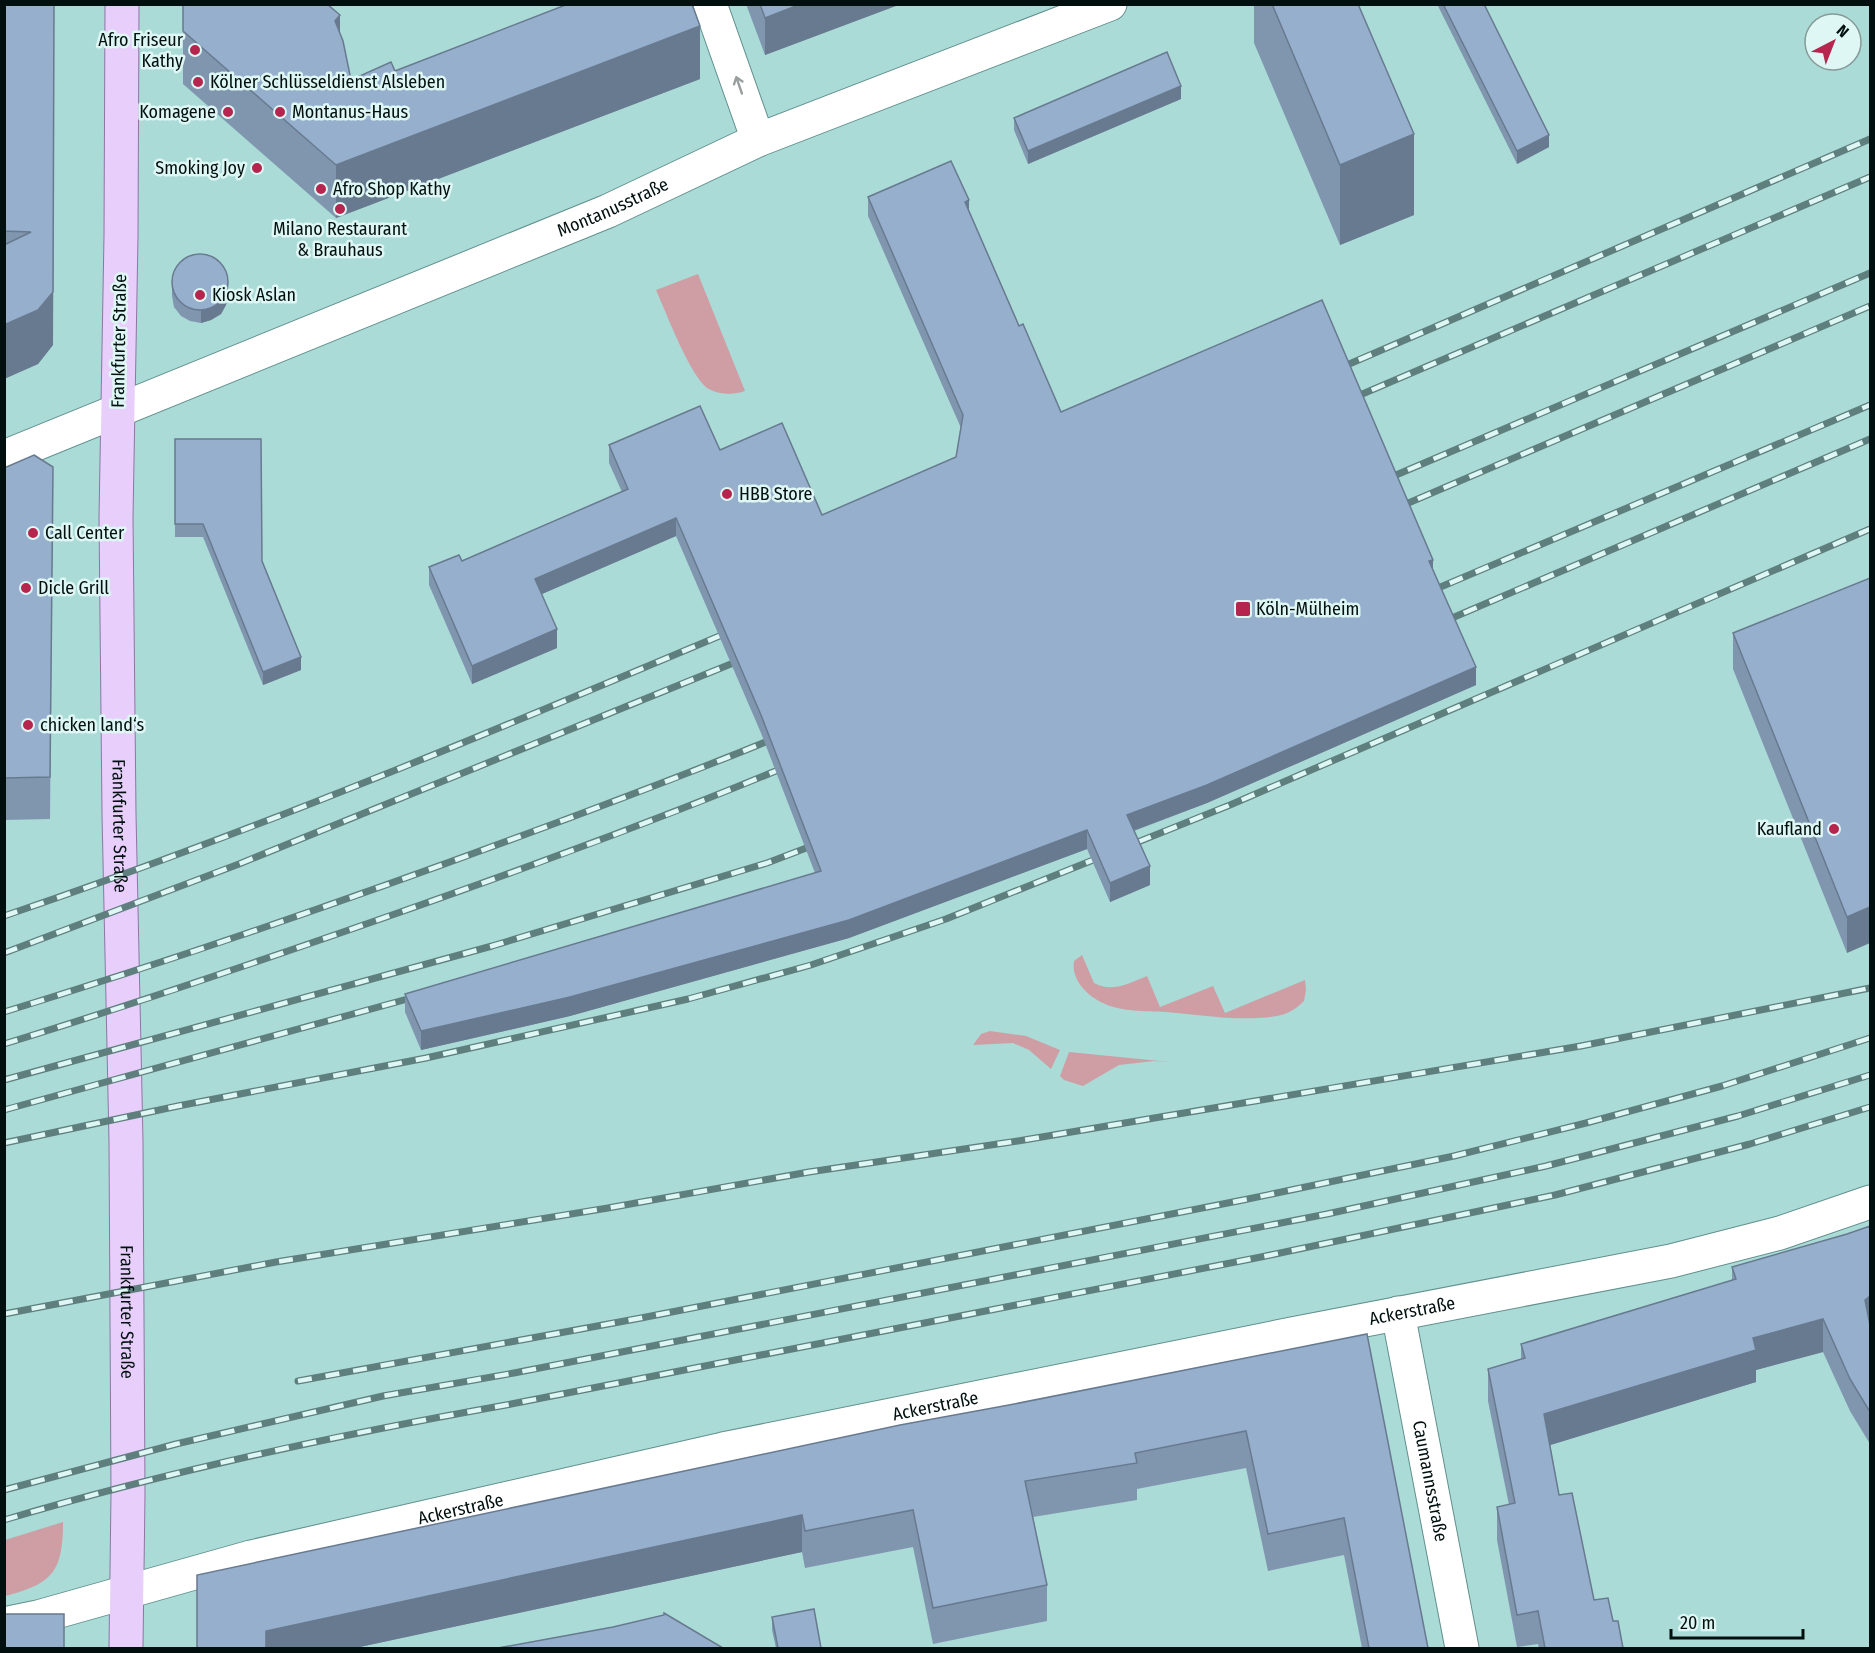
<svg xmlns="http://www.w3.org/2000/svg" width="1875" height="1653" font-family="'Fira Sans Condensed',sans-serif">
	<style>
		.green { fill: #cf9ea4 }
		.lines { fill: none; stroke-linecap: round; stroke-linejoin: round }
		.minor-casing { stroke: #61908d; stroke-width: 35 }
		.major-casing { stroke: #8d76a6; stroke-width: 35 }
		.minor { stroke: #fff; stroke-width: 33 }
		.major { stroke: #e8cefa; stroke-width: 33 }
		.rail-casing { stroke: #5e7f7d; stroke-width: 7 }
		.rail { stroke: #def6f4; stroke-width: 4.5; stroke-dasharray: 14; stroke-linecap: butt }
		.wall { fill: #8096af }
		.shaded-wall { fill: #687a8f }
		.building { fill: #95afcc; stroke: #687a8f; stroke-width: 1.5 }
		.oneway { stroke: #999f9f }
		.poi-dot { fill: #b5254d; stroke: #def6f4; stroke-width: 2 }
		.labels { text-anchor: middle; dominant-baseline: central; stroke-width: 5; stroke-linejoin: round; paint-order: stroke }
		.poi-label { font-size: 18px; fill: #01100f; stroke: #def6f4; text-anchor: start }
		.street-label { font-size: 18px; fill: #01100f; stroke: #def6f4 }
	</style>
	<rect width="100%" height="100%" fill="#aadbd7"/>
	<!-- green -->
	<g class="green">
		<path d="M698,274l47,117c-11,4 -25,4 -36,-2 -18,-10 -43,-77 -53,-99z"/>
		<path d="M1082,955l12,28c19,10 35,0 53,-7l13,31 53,-21 12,27 80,-33 1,10 -2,11c-8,8 -16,13 -27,15 -36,6 -75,-1 -111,-4 -19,-1 -46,0 -63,-9 -17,-8 -32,-24 -29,-42z"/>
		<path d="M990,1031l36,5 34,14 -9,19 -22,-19 -16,-7 -40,2 8,-11z"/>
		<path d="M1069,1052l101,10 -16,-1 -35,4 -36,21 -19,-6 -4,-4z"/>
		<path d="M63,1522c0,50 -11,62 -58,74v-56z"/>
	</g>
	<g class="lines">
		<!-- minor casing -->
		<g class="minor-casing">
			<g id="minor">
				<path d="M710,4l48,136"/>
				<path id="s1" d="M4,457l604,-246 150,-71 352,-136"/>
				<path id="s2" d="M1398,1313l64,335"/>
				<path id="s3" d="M4,1624l34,-7 213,-60 472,-108 569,-115 379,-73 109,-28 90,-31"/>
			</g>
		</g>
		<!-- major casing -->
		<g class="major-casing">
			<g id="major">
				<path id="s4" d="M122,4l-1,232 -5,282 3,296 7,327 2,353 -2,154"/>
			</g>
		</g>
		<!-- minor -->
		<use href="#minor" class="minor"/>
		<!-- major -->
		<use href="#major" class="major"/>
		<!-- rail casing -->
		<g class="rail-casing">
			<g id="rail">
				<path d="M1333,371l537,-232"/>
				<path d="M1346,401l524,-224"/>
				<path d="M1382,481l488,-208"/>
				<path d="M1392,510l478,-204"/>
				<path d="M1424,594l446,-189"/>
				<path d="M1438,624l432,-185"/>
				<path d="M4,916c249,-84 490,-185 732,-287"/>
				<path d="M4,953l235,-89 509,-207"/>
				<path d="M4,1012c189,-58 375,-123 560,-192 72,-27 144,-54 216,-84"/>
				<path d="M4,1044c131,-40 259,-84 388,-129 134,-47 267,-95 398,-150"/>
				<path d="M4,1080l488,-134 275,-83 55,-21"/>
				<path d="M4,1110l418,-115"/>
				<path d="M4,1143l174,-37 248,-48 262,-59 123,-34 135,-46 284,-114 640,-276"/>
				<path d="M4,1314l272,-52 332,-54 201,-36 209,-31 563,-95 289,-58"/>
				<path d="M298,1381l343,-63 602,-118 211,-44 132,-33 136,-37 148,-48"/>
				<path d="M4,1490l172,-46 207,-48 131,-23 813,-159 219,-48 192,-50 132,-41"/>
				<path d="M4,1520c165,-49 333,-85 502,-115l755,-148 294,-62 195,-51 120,-37"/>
			</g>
		</g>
		<!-- rail -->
		<use href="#rail" class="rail"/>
	</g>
	<!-- wall -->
	<g class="wall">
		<path d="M4,4h50l-1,341 -15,19 -34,15z"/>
		<path d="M183,4l157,30 11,46 44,-9 305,8 -364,139 -153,-134z"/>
		<path d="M746,4h155l-136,51z"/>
		<path d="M1254,4h104l56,211 -74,30 -86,-202z"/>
		<path d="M1437,4h47l65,143 -32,17z"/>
		<path d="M1181,99l-153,65 -14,-34v-12z"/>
		<path d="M868,197l101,14 50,115 42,86 372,158 43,115 -269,118 -73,28 16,54 -40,17 -23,-53 -238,89 -279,78 -149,34 -16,-38v-18l410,-121 -54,-140 -85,-197 -134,58 15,54 -85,36 -43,-99v-18l33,-6 160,-69 -13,-29v-18l111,5 102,65 134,-58 5,-29 -93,-212z"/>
		<path d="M172,283l56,11 -2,11 -5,9 -10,6 -10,3 -11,-2 -9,-5 -7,-9 -2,-11z"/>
		<path d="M175,439l87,122 39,109 -38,15 -60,-148h-28z"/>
		<path d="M53,467l-3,352 -46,1v-352z"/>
		<path d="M1870,578l-23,375 -114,-284v-36z"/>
		<path d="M1870,1226v218l-20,-33 -27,-59 -67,18v12l-206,63 9,50 35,105 19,21 10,27h-84l-1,-4 -21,3 -20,-107v-33l12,-2 -21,-104v-32l33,-10v-15l211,-64v-13l115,-33z"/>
		<path d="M1367,1334l61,314h-66l-18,-93 -76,16 -22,-103 -109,21v11l-104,17 14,68v36l-114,23 -20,-97 -108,21 -3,-16 -447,96h-158l812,-243z"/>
		<path d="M772,1617l49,31h-45l-4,-18z"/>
	</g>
	<!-- shaded-wall -->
	<g class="shaded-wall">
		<path d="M54,4l-1,341 -15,19 -34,15v-54l34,-15z"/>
		<path d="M801,4h100l-136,51v-37z"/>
		<path d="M340,15v54l-5,-48z"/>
		<path d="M700,26v53l-364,139v-53z"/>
		<path d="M1181,86v13l-153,65v-13z"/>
		<path d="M1414,134v81l-74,30v-80z"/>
		<path d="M1549,135v12l-32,17v-13z"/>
		<path d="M969,200v19l-4,-17z"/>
		<path d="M228,281v13l-2,11 -5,9 -10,6 -10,3v-13z"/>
		<path d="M676,518v18l-141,61v-18z"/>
		<path d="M1433,560v18l-4,-17z"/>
		<path d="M557,629v19l-85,36v-18z"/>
		<path d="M301,657v13l-38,15v-13z"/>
		<path d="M1476,667v18l-269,118 -80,30v-18z"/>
		<path d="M1087,830v19l-238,89 -279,78 -149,34v-19z"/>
		<path d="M1150,866v19l-40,17v-19z"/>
		<path d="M1870,907v36l-23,10v-36z"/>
		<path d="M1870,1296v33l-5,-29z"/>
		<path d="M1823,1319v33l-67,18v12l-212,65v-33l209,-76z"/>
		<path d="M802,1515v37l-447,96h-89v-17z"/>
	</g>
	<!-- building -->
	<g class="building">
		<path d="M4,4h50l-1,288 -15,18 -34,15v-80l27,-13 -27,-1z"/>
		<path d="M183,4h144l13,11 -5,6 8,20 8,39 40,-18 4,9 173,-67h124l8,22 -364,139 -153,-134z"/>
		<path d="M760,4h41l-36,14z"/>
		<path d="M1272,4h86l56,130 -74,31z"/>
		<path d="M1443,4h41l65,131 -32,16z"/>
		<path d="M1167,52l14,34 -153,65 -14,-33z"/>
		<path d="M951,161l18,39 -4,2 54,124 4,-2 38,88 261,-112 111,260 -4,1 47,106 -269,118 -80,30 23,51 -40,17 -23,-53 -238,90 -279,77 -149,34 -16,-37 416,-123 -60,-156 -85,-197 -141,61 22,50 -85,37 -43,-99 30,-12 3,6 166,-72 -19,-44 91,-39 20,44 62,-27 40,92 134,-58 7,-42 -95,-218z"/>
		<circle cx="200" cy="282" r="28"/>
		<path d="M175,439h86l1,122 39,96 -38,15 -60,-148h-28z"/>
		<path d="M34,455l19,12 -3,310 -46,1v-310z"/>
		<path d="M1870,578v329l-23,10 -114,-284z"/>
		<path d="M1870,1226v70l-5,4 5,25v87l-20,-33 -27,-60 -70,19 3,12 -212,64 15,81 13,-2 22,107 14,-2 5,23h5l5,27h-78l-7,-37 -21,4 -20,-108 18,-4 -27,-134 37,-11 -4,-14 215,-65 -4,-12 115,-33z"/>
		<path d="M1367,1334l61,314h-59l-25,-130 -76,16 -22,-103 -111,22 2,10 -112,18 22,104 -114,23 -20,-98 -108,21 -3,-16 -536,116v17h-69v-73l703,-150 109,-20z"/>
		<path d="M814,1609l7,39h-43l-6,-31z"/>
		<path d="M664,1613l59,35h-225l115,-21 51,-12z"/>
		<rect x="4" y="1614" width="60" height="34"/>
	</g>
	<!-- one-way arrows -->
	<defs><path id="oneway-shaft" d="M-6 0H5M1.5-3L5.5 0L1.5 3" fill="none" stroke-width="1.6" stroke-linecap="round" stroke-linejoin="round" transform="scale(1.5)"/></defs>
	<use class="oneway" href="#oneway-shaft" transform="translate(739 85) rotate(-109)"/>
	<!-- markers -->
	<g class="poi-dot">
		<circle cx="195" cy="50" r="6"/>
		<circle cx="198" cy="82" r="6"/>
		<circle cx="228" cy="112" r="6"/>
		<circle cx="280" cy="112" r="6"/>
		<circle cx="257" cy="168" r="6"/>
		<circle cx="321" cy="189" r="6"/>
		<circle cx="340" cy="209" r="6"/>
		<circle cx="200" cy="295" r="6"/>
		<circle cx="727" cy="494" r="6"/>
		<circle cx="33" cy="533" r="6"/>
		<circle cx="26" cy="588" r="6"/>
		<rect x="1235" y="601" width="16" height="16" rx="3"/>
		<circle cx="28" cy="725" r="6"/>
		<circle cx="1834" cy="829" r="6"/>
	</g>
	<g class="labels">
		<!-- poi labels -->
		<g class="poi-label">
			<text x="183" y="40" text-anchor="end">Afro Friseur<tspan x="183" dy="21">Kathy</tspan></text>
			<text x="210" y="82">Kölner Schlüsseldienst Alsleben</text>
			<text x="216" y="112" text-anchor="end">Komagene</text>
			<text x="292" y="112">Montanus-Haus</text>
			<text x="245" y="168" text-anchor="end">Smoking Joy</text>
			<text x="333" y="189">Afro Shop Kathy</text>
			<text x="340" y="229" text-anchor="middle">Milano Restaurant<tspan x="340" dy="21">&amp; Brauhaus</tspan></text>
			<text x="212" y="295">Kiosk Aslan</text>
			<text x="739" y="494">HBB Store</text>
			<text x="45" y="533">Call Center</text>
			<text x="38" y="588">Dicle Grill</text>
			<text x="1256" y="609">Köln-Mülheim</text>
			<text x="40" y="725">chicken land‘s</text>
			<text x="1822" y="829" text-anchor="end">Kaufland</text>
		</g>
		<!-- street labels -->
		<g class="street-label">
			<text stroke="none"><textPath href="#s1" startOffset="658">Montanusstraße</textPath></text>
			<text transform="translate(119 341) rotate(-89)">Frankfurter Straße</text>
			<text stroke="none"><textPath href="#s4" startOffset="822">Frankfurter Straße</textPath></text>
			<text stroke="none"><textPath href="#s3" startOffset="1443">Ackerstraße</textPath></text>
			<text stroke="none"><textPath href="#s4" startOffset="1308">Frankfurter Straße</textPath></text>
			<text stroke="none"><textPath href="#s3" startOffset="957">Ackerstraße</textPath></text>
			<text stroke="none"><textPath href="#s2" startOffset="171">Caumannsstraße</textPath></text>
			<text stroke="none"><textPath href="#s3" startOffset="471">Ackerstraße</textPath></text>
		</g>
	</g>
	<!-- border -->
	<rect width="1875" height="1653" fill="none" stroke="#01100f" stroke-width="12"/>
	<!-- north arrow -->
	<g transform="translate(1833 42) rotate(42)"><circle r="28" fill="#def6f4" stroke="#869a98" stroke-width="1.5"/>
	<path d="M0-4.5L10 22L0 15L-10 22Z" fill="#b5254d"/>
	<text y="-9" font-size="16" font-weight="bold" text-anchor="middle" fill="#01100f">N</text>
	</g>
	<!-- scale -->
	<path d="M1671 1629v9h132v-9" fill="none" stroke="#01100f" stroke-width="3"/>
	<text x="1680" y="1629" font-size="18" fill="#01100f" stroke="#def6f4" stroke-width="4.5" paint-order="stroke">20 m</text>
</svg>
